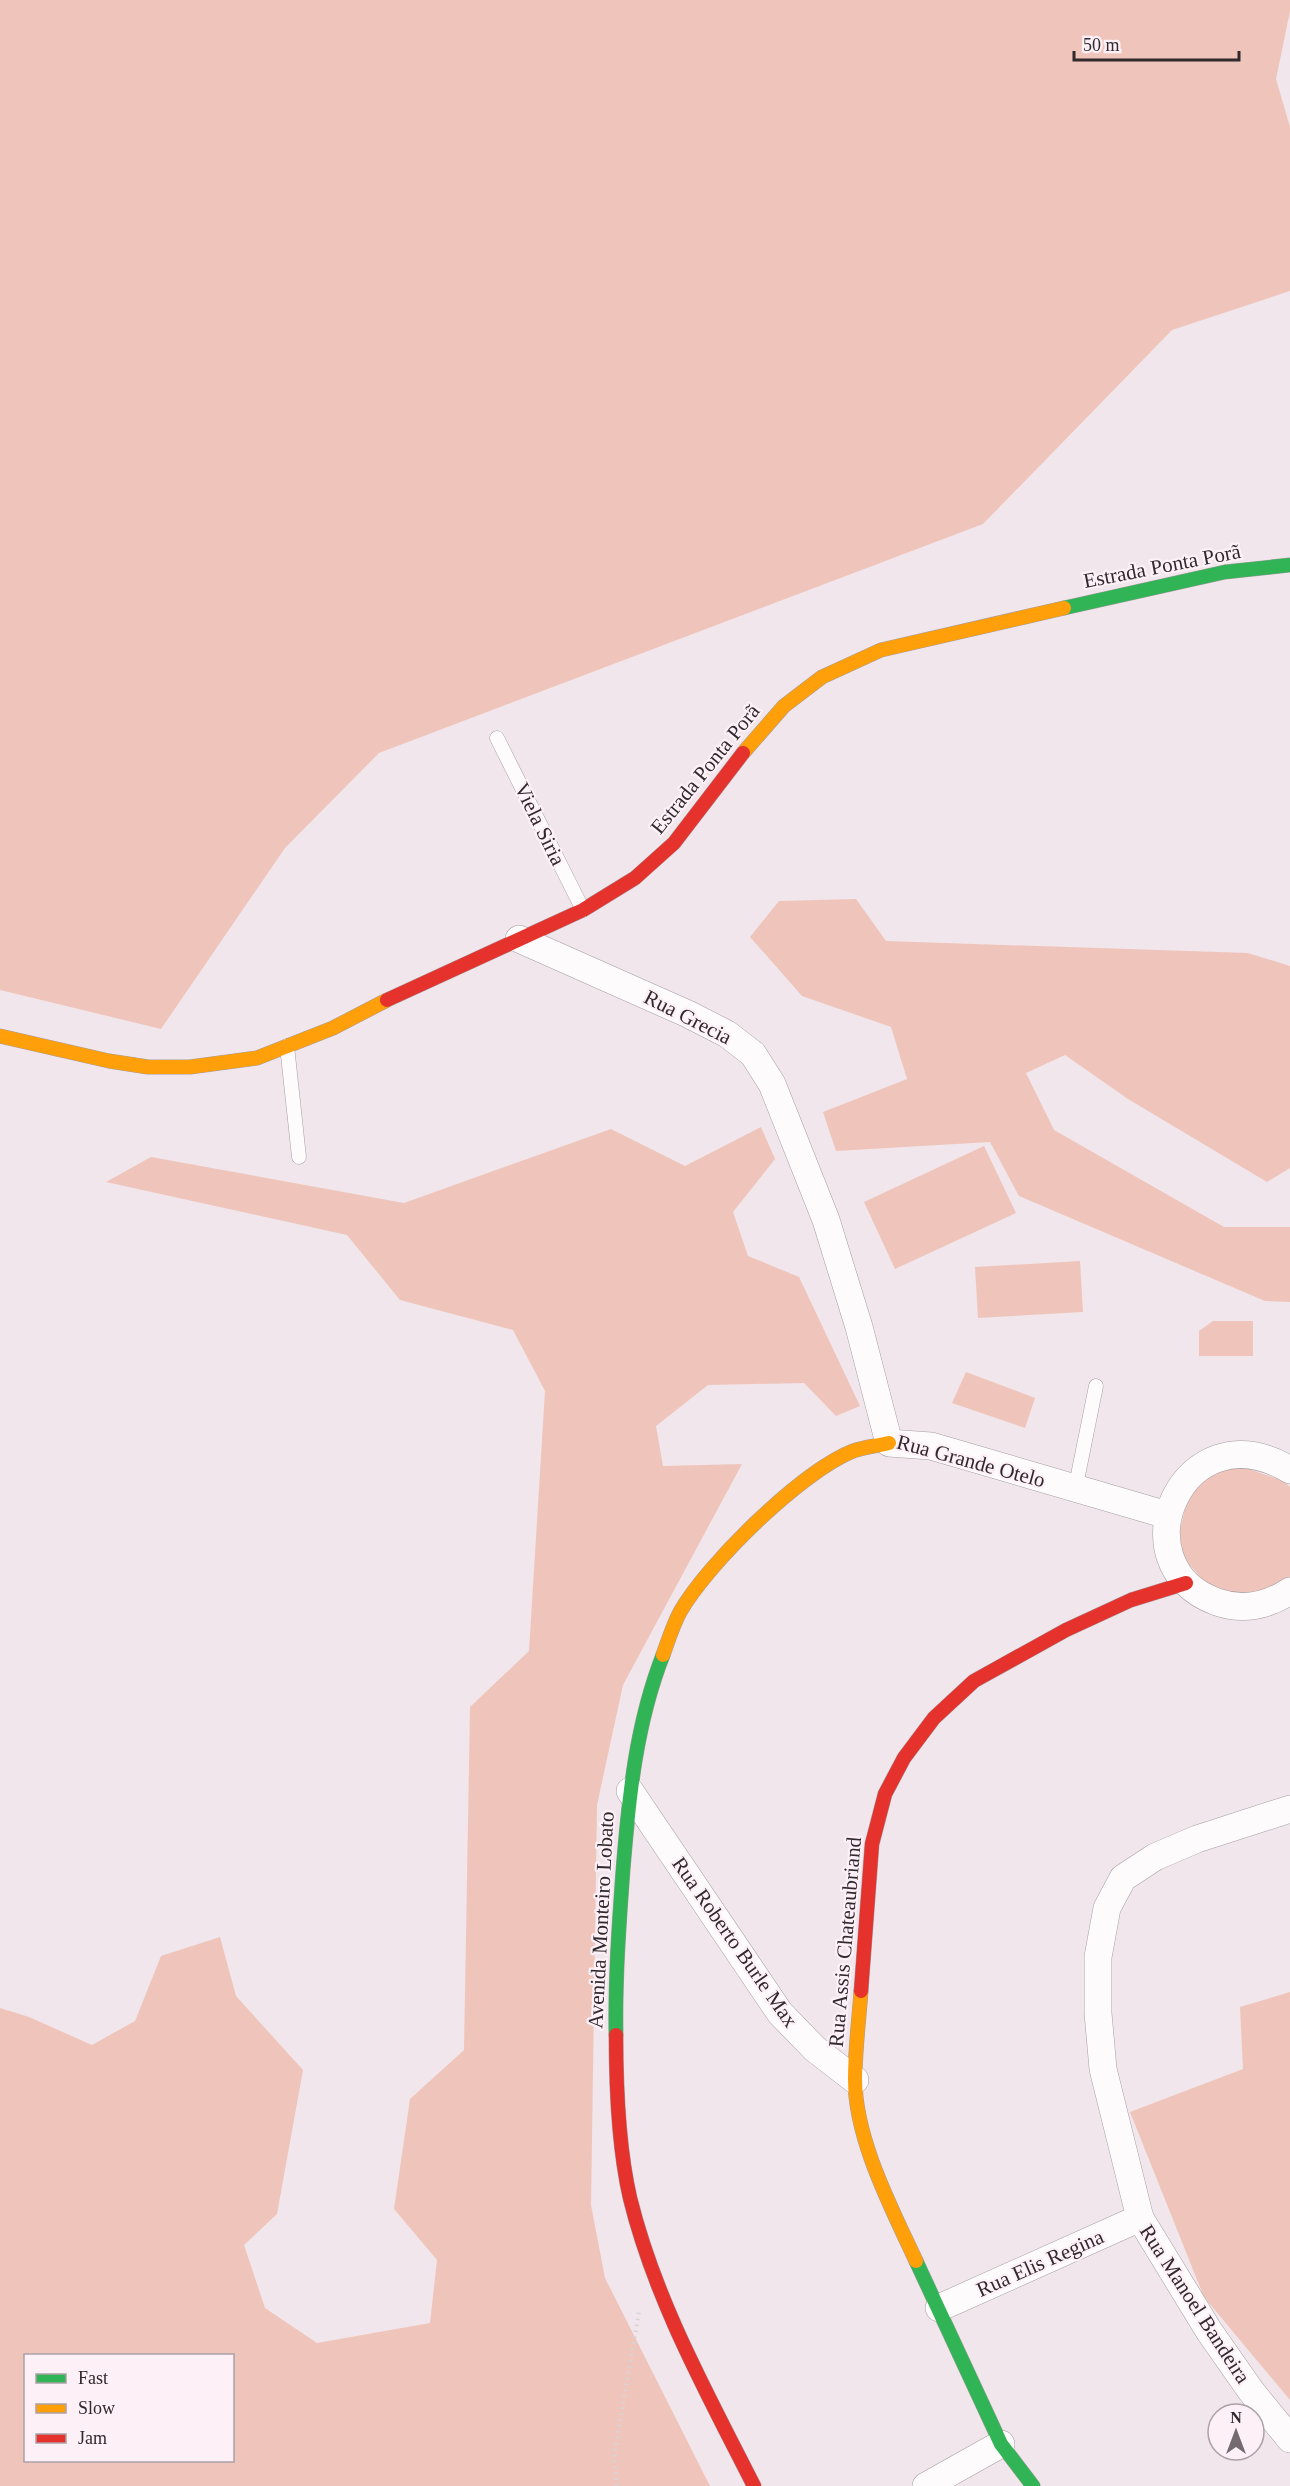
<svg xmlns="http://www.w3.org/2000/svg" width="1290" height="2486" font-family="'Times New Roman',serif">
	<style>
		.green { fill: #efc5bb; fill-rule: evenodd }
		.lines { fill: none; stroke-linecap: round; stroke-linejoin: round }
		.lane-casing { stroke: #a59da1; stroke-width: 15 }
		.street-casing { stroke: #a59da1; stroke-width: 28 }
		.fast-casing { stroke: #a59da1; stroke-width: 15 }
		.slow-casing { stroke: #a59da1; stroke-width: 15 }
		.jam-casing { stroke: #a59da1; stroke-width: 15 }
		.path { stroke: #d8d4d6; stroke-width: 4; stroke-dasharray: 1.5 4.5; stroke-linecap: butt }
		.lane { stroke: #fdfbfc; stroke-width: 14 }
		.street { stroke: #fdfbfc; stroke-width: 27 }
		.fast { stroke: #30b455; stroke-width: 14 }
		.slow { stroke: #ff9f0a; stroke-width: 14 }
		.jam { stroke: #e5322d; stroke-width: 14 }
		.labels { text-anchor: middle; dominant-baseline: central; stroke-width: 4.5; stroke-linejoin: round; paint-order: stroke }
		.street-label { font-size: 21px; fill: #30292d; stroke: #fdf1f7 }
	</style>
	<rect width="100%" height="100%" fill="#f1e6eb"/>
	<!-- green -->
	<g class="green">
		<path d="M0,0h1290v11l-14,68 14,48v164l-118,39 -189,194 -604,229 -94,95 -124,181 -161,-39z"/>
		<path d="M856,899l30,42 362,12 42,13v202l-23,14 -139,-83 -63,-44 -39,18 28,57 170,97h66v75l-25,-1 -246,-105 -29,-54 -154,9 -13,-39 84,-33 -16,-52 -89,-31 -52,-59 29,-36z"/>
		<path d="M761,1127l14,32 -42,53 15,44 51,21 61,129 -24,10 -32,-33 -96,2 -52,41 7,40 79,-2 -119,221 -26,120 -6,400 14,73 105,208h-710v-478l29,9 63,28 43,-24 26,-65 59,-19 16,59 67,74 -26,144 -33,31 21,63 52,35 113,-20 7,-63 -43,-51 16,-110 54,-49 6,-343 59,-56 16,-260 -32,-61 -113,-30 -53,-65 -241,-53 45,-25 253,46 207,-74 74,37zM26,2356h206v104h-206z"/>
		<path d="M984,1146l32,67 -121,56 -31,-67z"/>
		<path d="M1080,1261l3,51 -105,6 -3,-51z"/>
		<path d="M1213,1321h40v35h-54v-25z"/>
		<path d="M966,1372l69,26 -10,30 -73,-25z"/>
		<path d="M1243,1467l41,14 6,6v91l-40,19 -40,-9 -27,-31 -5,-20 10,-39 13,-16 19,-11z"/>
		<path d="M1290,1992v408l-86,-103 -74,-185 113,-43 -3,-62z"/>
	</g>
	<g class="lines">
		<!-- lane casing -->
		<g class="lane-casing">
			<g id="lane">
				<path d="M497,738l86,172"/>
				<path d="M287,1046l12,111"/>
				<path d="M1075,1490l21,-104"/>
			</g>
		</g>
		<!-- street casing -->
		<g class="street-casing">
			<g id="street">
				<path d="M519,939l169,75 39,20 26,20 19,30 54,136 33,107 30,116 42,3 236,69"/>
				<path d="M1290,1470c-108,-65 -175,96 -73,132 26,9 50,4 73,-11"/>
				<path d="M630,1791l150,222 35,36 40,31"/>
				<path d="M1290,1809l-93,30 -42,18 -32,21 -16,30 -9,49v56l5,56 37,149 69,113 42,60 39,48"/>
				<path d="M939,2308l201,-90"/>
				<path d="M926,2486l75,-42"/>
			</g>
		</g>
		<!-- fast casing -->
		<g class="fast-casing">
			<g id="fast">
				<path d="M1064,608l161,-36 65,-7"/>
				<path d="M616,2035c-1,-55 3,-110 7,-165 6,-74 13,-146 40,-215"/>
				<path d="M916,2261l85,183 32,42"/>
			</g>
		</g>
		<!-- slow casing -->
		<g class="slow-casing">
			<g id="slow">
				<path d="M743,753l41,-47 38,-29 59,-27 183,-42"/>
				<path d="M0,1036l109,25 39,6h42l67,-9 76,-30 54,-28"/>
				<path d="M663,1655c5,-14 10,-30 17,-43 28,-49 121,-140 173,-161 12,-4 24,-5 36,-8"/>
				<path d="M861,1991c-2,29 -6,59 -6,88 0,60 36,128 61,182"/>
			</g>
		</g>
		<!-- jam casing -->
		<g class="jam-casing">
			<g id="jam">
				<path d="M387,1000l196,-90 52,-32 39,-35 69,-90"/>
				<path d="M861,1991l11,-147 13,-50 19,-36 30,-40 40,-37 92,-51 65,-30 55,-17"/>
				<path d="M616,2035c0,53 2,111 14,163 25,102 77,195 124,288"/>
			</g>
		</g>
		<!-- path -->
		<path class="path" d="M617,2486l-3,-29 25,-145"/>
		<!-- lane -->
		<use href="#lane" class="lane"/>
		<!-- street -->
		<use href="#street" class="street"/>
		<!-- fast -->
		<use href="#fast" class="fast"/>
		<!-- slow -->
		<use href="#slow" class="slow"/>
		<!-- jam -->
		<use href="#jam" class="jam"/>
	</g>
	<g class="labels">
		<!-- street labels -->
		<g class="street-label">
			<text transform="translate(1162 566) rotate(-11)">Estrada Ponta Porã</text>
			<text transform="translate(705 769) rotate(-51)">Estrada Ponta Porã</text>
			<text transform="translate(540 824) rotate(64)">Viela Siria</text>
			<text transform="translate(688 1017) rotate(27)">Rua Grecia</text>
			<text transform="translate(971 1461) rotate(15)">Rua Grande Otelo</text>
			<text transform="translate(601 1920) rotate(-87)">Avenida Monteiro Lobato</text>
			<text transform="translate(735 1942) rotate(55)">Rua Roberto Burle Max</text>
			<text transform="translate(845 1942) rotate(-85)">Rua Assis Chateaubriand</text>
			<text transform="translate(1040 2263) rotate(-24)">Rua Elis Regina</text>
			<text transform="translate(1195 2304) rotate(57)">Rua Manoel Bandeira</text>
		</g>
	</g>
	<!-- legend -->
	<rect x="24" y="2354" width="210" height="108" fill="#fdf1f7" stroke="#aba1a6" stroke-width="1.5"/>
	<rect x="36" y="2374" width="30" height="9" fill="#30b455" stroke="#aba1a6" stroke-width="1.5"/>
	<text x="78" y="2384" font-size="18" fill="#30292d">Fast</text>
	<rect x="36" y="2404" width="30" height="9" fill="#ff9f0a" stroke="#aba1a6" stroke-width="1.5"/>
	<text x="78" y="2414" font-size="18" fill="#30292d">Slow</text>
	<rect x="36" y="2434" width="30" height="9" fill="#e5322d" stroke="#aba1a6" stroke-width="1.5"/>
	<text x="78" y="2444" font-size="18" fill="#30292d">Jam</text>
	<!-- north arrow -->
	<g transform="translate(1236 2432)"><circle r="28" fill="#fdf1f7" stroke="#aba1a6" stroke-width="1.5"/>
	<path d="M0-4.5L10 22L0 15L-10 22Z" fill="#746b70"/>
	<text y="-9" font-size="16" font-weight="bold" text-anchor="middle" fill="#30292d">N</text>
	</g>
	<!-- scale -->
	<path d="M1074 51v9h165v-9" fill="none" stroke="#30292d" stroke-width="3"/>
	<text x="1083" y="51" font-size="18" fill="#30292d" stroke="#fdf1f7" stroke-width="4.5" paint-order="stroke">50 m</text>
</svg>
